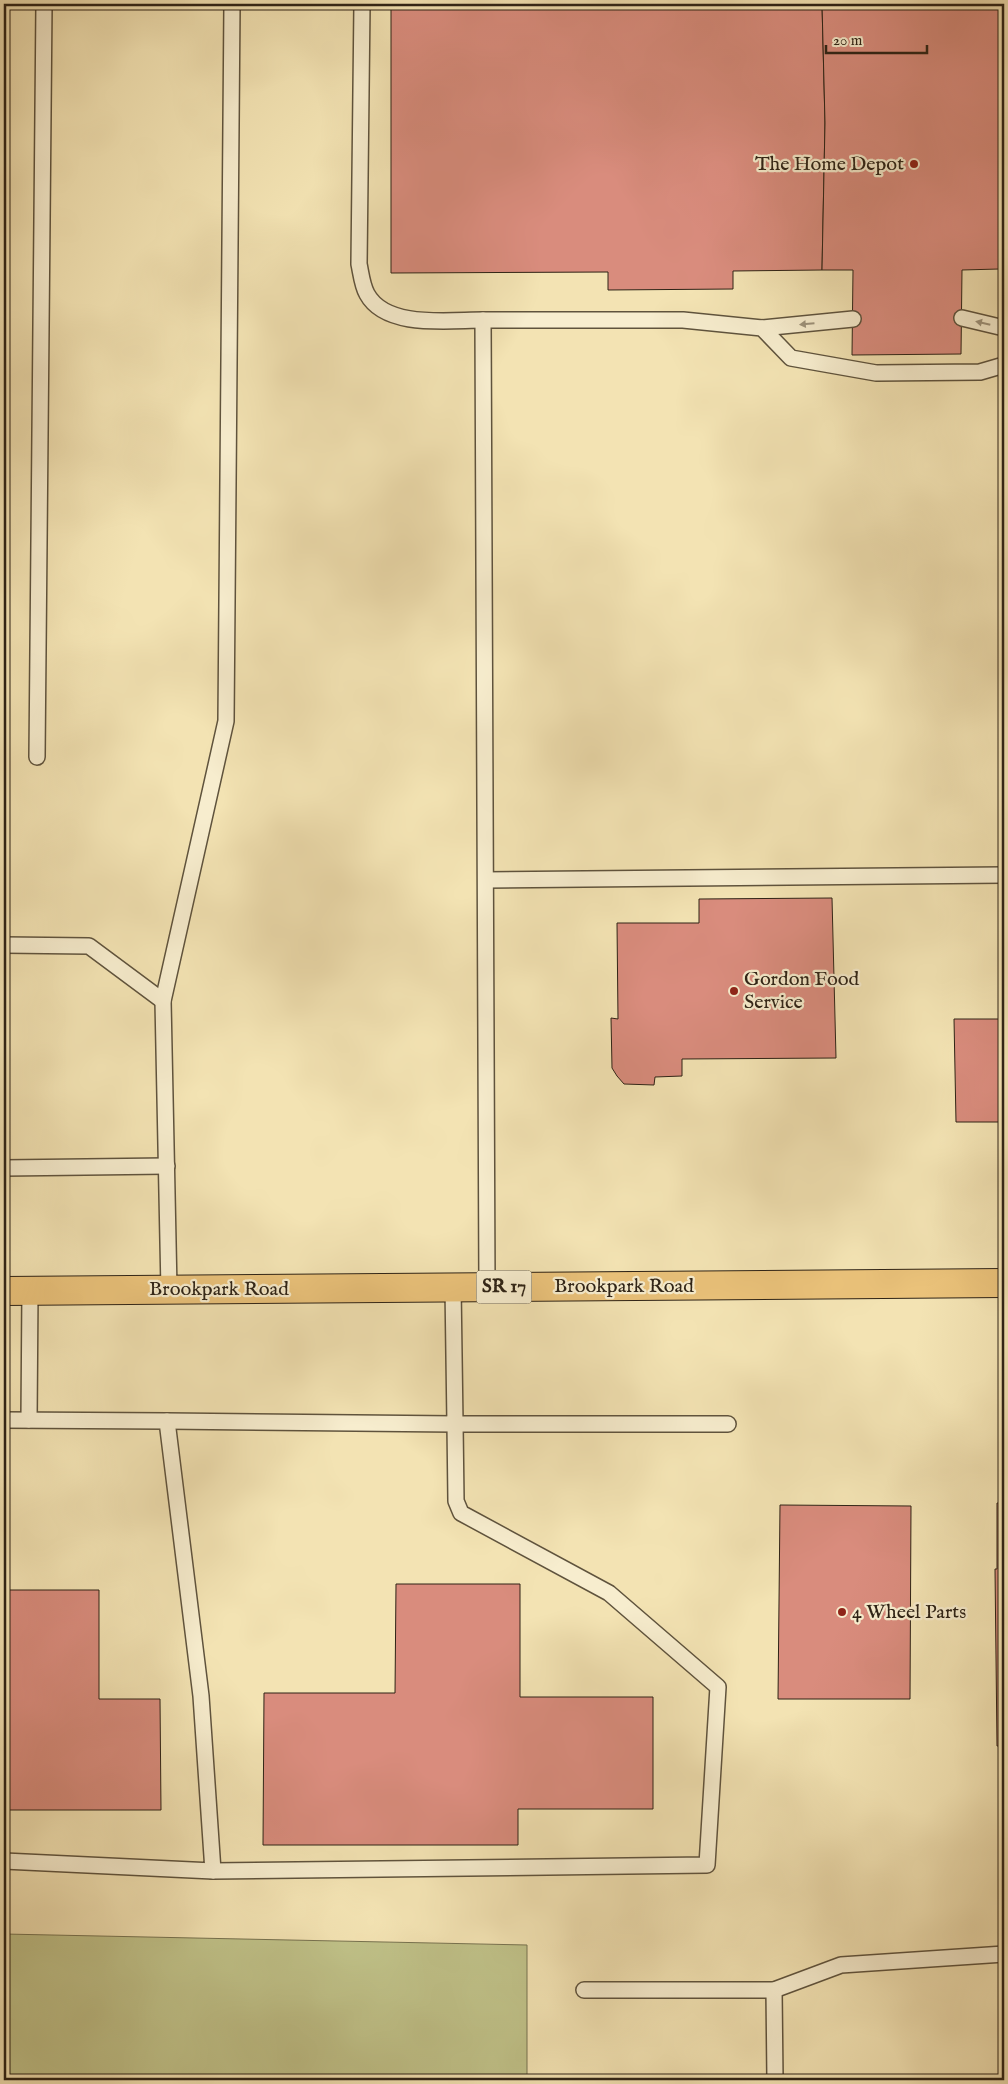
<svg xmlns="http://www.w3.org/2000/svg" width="1008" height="2084" font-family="'IM FELL English',serif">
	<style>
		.green { fill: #c0c289; stroke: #777250 }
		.building { fill: #d98c7d; stroke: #2e2316 }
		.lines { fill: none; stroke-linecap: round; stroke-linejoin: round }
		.service-casing { stroke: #5f533d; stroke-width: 18 }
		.primary-casing { stroke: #2e2316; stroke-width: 30 }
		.service { stroke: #f7edce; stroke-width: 15 }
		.primary { stroke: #eac27a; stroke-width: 28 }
		.oneway { fill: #9d927b }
		.poi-dot { fill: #8f2418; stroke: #f7edce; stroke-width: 2 }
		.labels { text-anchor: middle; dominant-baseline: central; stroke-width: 4.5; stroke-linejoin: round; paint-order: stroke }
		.shield { fill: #f7edce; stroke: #6a604d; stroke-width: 1 }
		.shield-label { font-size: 19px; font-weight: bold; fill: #2e2316 }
		.poi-label { font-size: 20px; fill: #2e2316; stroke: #f7edce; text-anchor: start }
		.street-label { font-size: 20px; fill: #2e2316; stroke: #f7edce }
	</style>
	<rect width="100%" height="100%" fill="#f3e3b3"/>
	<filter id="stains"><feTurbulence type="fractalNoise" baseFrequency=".004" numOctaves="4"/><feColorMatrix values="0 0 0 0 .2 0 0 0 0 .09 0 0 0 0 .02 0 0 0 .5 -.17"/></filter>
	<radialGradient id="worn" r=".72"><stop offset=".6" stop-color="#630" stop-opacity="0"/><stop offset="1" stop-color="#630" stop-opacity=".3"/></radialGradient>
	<!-- green -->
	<path class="green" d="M4,1934l523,11v135h-523z"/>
	<!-- building -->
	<g class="building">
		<path d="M391,4h431l3,119 -3,147 -89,1v18l-125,1v-18l-217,1z"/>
		<path d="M822,4h182v289h-4l-1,-24 -37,1 -1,84 -109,1 1,-85h-31l3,-147z"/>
		<path d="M832,898l4,160 -154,1v17l-27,1 -1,8 -30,-1 -7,-8 -5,-8 -1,-50 7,1 -1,-96h82v-24z"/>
		<path d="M954,1019h50v103h-48z"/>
		<path d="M997,1503h7v243h-7l-2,-177h2z"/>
		<path d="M780,1505l131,1 -1,193h-132z"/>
		<path d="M396,1584h124v113h133v112h-135v36h-255l1,-152h131z"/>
		<path d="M4,1590h95v109h61l1,111h-157z"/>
	</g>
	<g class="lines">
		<!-- service casing -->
		<g class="service-casing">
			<g id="service">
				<path d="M362,4l-3,260c2,9 3,21 8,30 19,35 82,26 116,26"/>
				<path d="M962,318l42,10"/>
				<path d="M762,328l91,-9"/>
				<path d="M37,757l7,-753"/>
				<path d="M486,880l518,-5"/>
				<path d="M4,945l85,1 74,55"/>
				<path d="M4,1168l163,-2"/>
				<path d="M487,1287l-4,-967h200l79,8 29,30 85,15 104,-1 24,-7"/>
				<path d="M169,1290l-6,-289 63,-280 6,-717"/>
				<path d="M4,1420l163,1 34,275 12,175 -209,-10"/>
				<path d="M29,1420l1,-129"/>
				<path d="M167,1421l288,3 -2,-137"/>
				<path d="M213,1871l494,-6 11,-178 -109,-94 -148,-80 -5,-12 -1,-77h273"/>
				<path d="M584,1990h190l67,-25 163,-11"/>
				<path d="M774,1990l1,90"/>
			</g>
		</g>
		<!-- primary casing -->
		<g class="primary-casing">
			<path id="primary" d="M4,1291l1000,-8"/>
		</g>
		<!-- service -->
		<use href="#service" class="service"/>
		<!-- primary -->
		<use href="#primary" class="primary"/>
	</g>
	<!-- one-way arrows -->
	<defs><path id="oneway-solid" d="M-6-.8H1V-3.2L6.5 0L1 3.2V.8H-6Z" transform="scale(1.25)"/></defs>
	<g class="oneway">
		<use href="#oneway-solid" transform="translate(983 323) rotate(-167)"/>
		<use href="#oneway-solid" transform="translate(807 324) rotate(175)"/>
	</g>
	<!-- markers -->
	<g class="poi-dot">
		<circle cx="914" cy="164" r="5"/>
		<circle cx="734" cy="991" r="5"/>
		<circle cx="842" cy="1612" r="5"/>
	</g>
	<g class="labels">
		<!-- shield labels -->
		<rect class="shield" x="476.5" y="1270.5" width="55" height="33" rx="4"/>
		<g class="shield-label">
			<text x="504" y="1287">SR 17</text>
		</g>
		<!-- poi labels -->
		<g class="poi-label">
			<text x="904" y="164" text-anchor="end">The Home Depot</text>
			<text x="744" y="979">Gordon Food<tspan x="744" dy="23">Service</tspan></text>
			<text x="852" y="1612">4 Wheel Parts</text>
		</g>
		<!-- street labels -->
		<g class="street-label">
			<text x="624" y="1286">Brookpark Road</text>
			<text x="219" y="1289">Brookpark Road</text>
		</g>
	</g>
	<!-- margin -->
	<rect width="1008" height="2084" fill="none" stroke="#f3e3b3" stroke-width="20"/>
	<rect x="5" y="5" width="998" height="2074" fill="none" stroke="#2e2316" stroke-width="2.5"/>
	<rect x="10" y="10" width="988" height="2064" fill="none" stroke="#2e2316"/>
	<!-- scale -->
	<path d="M826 45v8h101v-8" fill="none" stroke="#2e2316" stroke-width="2.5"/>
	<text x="833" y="45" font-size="15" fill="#2e2316" stroke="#f7edce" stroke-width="4" paint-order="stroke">20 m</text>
	<rect width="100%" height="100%" filter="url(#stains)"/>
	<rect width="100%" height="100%" fill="url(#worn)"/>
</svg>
